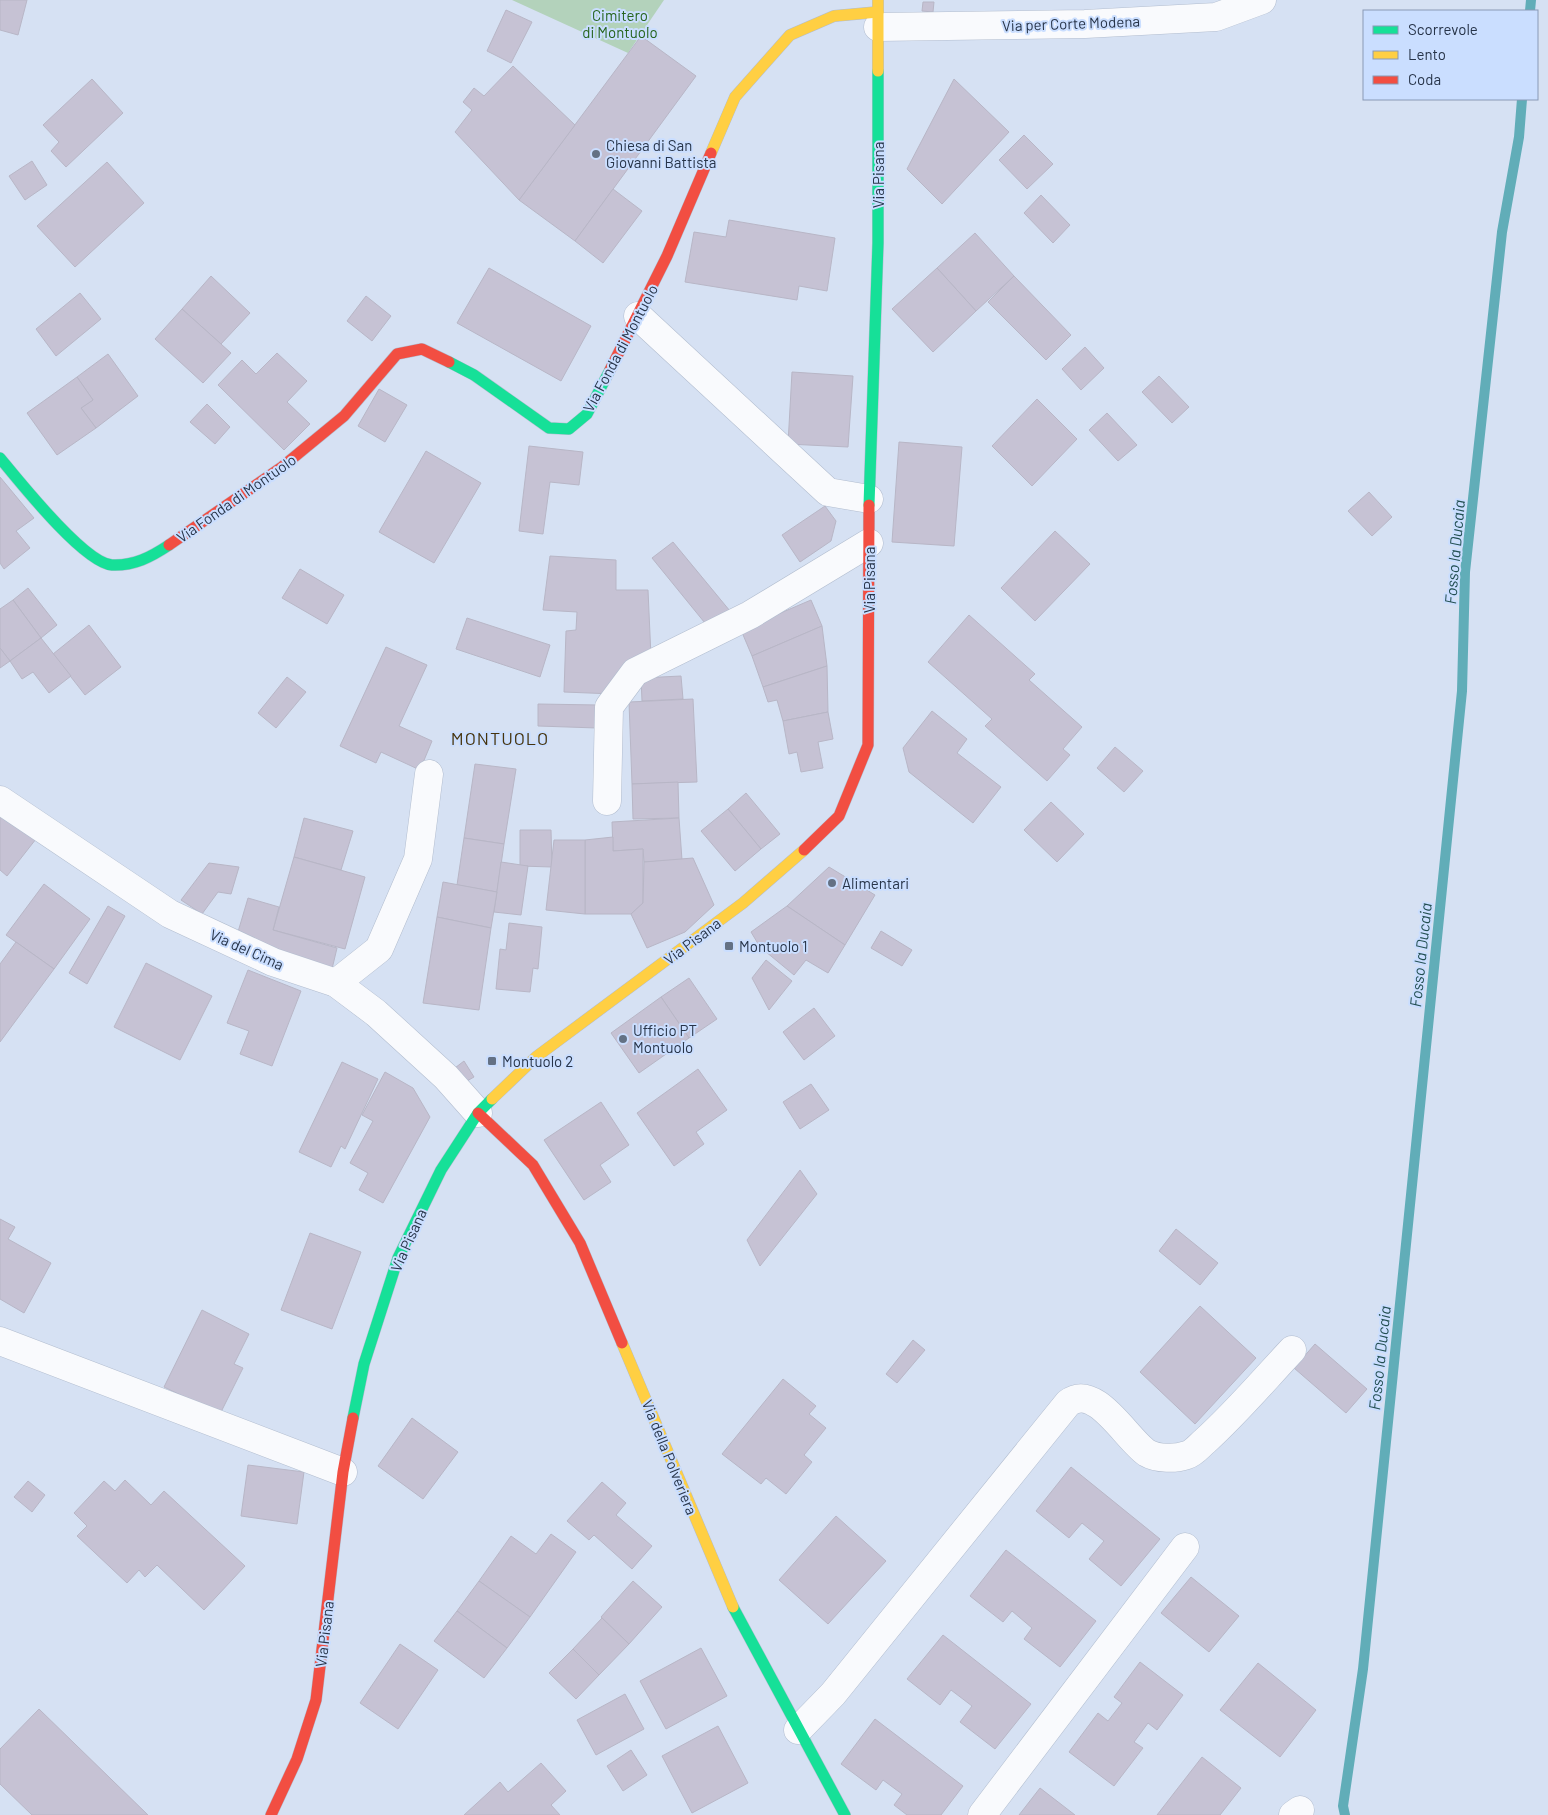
<svg xmlns="http://www.w3.org/2000/svg" width="1548" height="1815" font-family="Barlow,sans-serif">
	<style>
		.green { fill: #b3d2bb }
		.lines { fill: none; stroke-linecap: round; stroke-linejoin: round }
		.stream { stroke: #61adb8; stroke-width: 10 }
		.building { fill: #c6c2d4; stroke: #b8b6c6 }
		.street-casing { stroke: #b2bdcf; stroke-width: 29 }
		.fast-casing { stroke: #b2bdcf; stroke-width: 12 }
		.slow-casing { stroke: #b2bdcf; stroke-width: 12 }
		.jam-casing { stroke: #b2bdcf; stroke-width: 12 }
		.street { stroke: #f9fafd; stroke-width: 28 }
		.fast { stroke: #16e098; stroke-width: 11 }
		.slow { stroke: #ffcf43; stroke-width: 11 }
		.jam { stroke: #f24e42; stroke-width: 11 }
		.poi-dot { fill: #647184; stroke: #cadeff; stroke-width: 2 }
		.labels { text-anchor: middle; dominant-baseline: central; stroke-width: 4; stroke-linejoin: round; paint-order: stroke }
		.park-label { font-size: 15px; fill: #26641c; stroke: #cadeff }
		.street-label { font-size: 15px; fill: #273449; stroke: #cadeff }
		.poi-label { font-size: 15px; fill: #273449; stroke: #cadeff; text-anchor: start }
		.water-label { font-size: 16px; font-style: italic; fill: #234f52; stroke: #cadeff }
		.quarter-label { font-size: 18px; letter-spacing: 1px; fill: #46330c; stroke: #cadeff }
	</style>
	<rect width="100%" height="100%" fill="#d6e1f3"/>
	<!-- green -->
	<path class="green" d="M512,0h152l-36,53z"/>
	<g class="lines">
		<!-- stream -->
		<g class="stream">
			<path d="M1530,11l1,-11"/>
			<path d="M1345,1815l-2,-9 20,-137 99,-978 3,-119 37,-340 17,-95 3,-38"/>
		</g>
	</g>
	<!-- building -->
	<g class="building">
		<path d="M0,0h27l-9,35 -18,-5z"/>
		<path d="M923,2h11l-1,10 -11,-1z"/>
		<path d="M506,10l26,12 -21,41 -24,-12z"/>
		<path d="M641,36l55,40 -121,165 -56,-41z"/>
		<path d="M513,66l62,59 -56,75 -64,-68 17,-22 -9,-8 11,-14 10,8z"/>
		<path d="M92,79l31,34 -57,54 -15,-16 8,-9 -16,-17z"/>
		<path d="M954,79l55,53 -67,72 -35,-35z"/>
		<path d="M1024,135l29,29 -26,25 -28,-29z"/>
		<path d="M32,161l15,24 -22,15 -16,-24z"/>
		<path d="M107,162l37,41 -69,64 -38,-41z"/>
		<path d="M613,189l29,22 -39,52 -28,-22z"/>
		<path d="M1041,195l29,30 -17,18 -29,-30z"/>
		<path d="M729,220l106,18 -8,53 -28,-5 -2,14 -112,-18 9,-50 32,5z"/>
		<path d="M975,233l39,43 -38,35 -39,-43z"/>
		<path d="M489,268l102,58 -30,55 -104,-58z"/>
		<path d="M937,268l39,43 -43,41 -41,-43z"/>
		<path d="M211,276l39,37 -29,31 -39,-35z"/>
		<path d="M1014,276l57,59 -25,25 -58,-58z"/>
		<path d="M80,293l21,26 -45,37 -20,-27z"/>
		<path d="M366,296l25,20 -19,25 -25,-20z"/>
		<path d="M182,309l49,44 -28,30 -48,-44z"/>
		<path d="M1085,347l19,21 -23,22 -19,-21z"/>
		<path d="M277,353l30,28 -20,21 23,22 -26,26 -66,-65 24,-25 14,14z"/>
		<path d="M108,354l30,42 -42,32 -15,-20 12,-8 -16,-23z"/>
		<path d="M792,372l61,4 -5,71 -60,-3z"/>
		<path d="M1159,376l30,31 -17,16 -30,-31z"/>
		<path d="M77,377l16,23 -12,8 15,20 -39,27 -30,-42z"/>
		<path d="M379,389l28,16 -22,37 -27,-16z"/>
		<path d="M1037,399l40,40 -45,47 -40,-40z"/>
		<path d="M207,404l23,23 -15,17 -25,-22z"/>
		<path d="M1107,413l30,32 -19,16 -29,-31z"/>
		<path d="M899,442l63,5 -8,99 -62,-4z"/>
		<path d="M529,446l54,6 -4,33 -29,-3 -7,52 -24,-3z"/>
		<path d="M426,451l55,32 -47,80 -55,-31z"/>
		<path d="M0,477l34,41 -18,13 14,17 -26,21 -4,-6z"/>
		<path d="M1369,492l23,25 -20,19 -24,-25z"/>
		<path d="M825,506l11,15 -5,20 -31,21 -18,-27z"/>
		<path d="M1055,531l35,33 -55,57 -34,-33z"/>
		<path d="M673,542l57,69 -21,17 -57,-70z"/>
		<path d="M550,556l66,4v30h32l3,67 -37,37 -50,-2 2,-61 10,-1 1,-18 -34,-2z"/>
		<path d="M300,569l44,26 -17,29 -45,-26z"/>
		<path d="M28,588l29,37 -16,13 -28,-38z"/>
		<path d="M13,600l28,38 -31,23 -10,-13v-39z"/>
		<path d="M811,600l11,26 -70,30 -11,-26z"/>
		<path d="M969,615l66,59 -6,6 53,47 -19,22 7,6 -23,26 -62,-55 7,-7 -64,-57z"/>
		<path d="M467,618l83,27 -10,32 -84,-28z"/>
		<path d="M89,625l32,42 -36,28 -32,-41z"/>
		<path d="M822,626l5,40 -64,21 -11,-31z"/>
		<path d="M41,638l30,38 -22,17 -16,-21 -11,7 -12,-18z"/>
		<path d="M386,647l41,18 -28,61 33,15 -12,29 -39,-18 -5,11 -36,-17z"/>
		<path d="M0,648l10,13 -10,7z"/>
		<path d="M827,666l1,46 -45,9 -6,-21 -9,2 -5,-15z"/>
		<path d="M681,676l2,23 -41,2 -1,-23z"/>
		<path d="M287,677l19,15 -30,36 -18,-15z"/>
		<path d="M693,699l4,83 -65,2 -3,-82z"/>
		<path d="M538,704l60,1 -1,23 -59,-2z"/>
		<path d="M932,711l35,28 -10,14 44,34 -28,36 -64,-51 -6,-24z"/>
		<path d="M828,712l5,27 -15,3 5,26 -22,4 -4,-20 -8,2 -6,-33z"/>
		<path d="M1115,747l28,24 -19,21 -27,-24z"/>
		<path d="M475,764l41,5 -12,75 -40,-6z"/>
		<path d="M678,782l1,36 -46,1 -1,-35z"/>
		<path d="M746,793l34,41 -19,15 -33,-40z"/>
		<path d="M1051,802l33,32 -27,28 -33,-32z"/>
		<path d="M728,809l33,40 -26,22 -34,-40z"/>
		<path d="M0,811l36,28 -29,37 -7,-6z"/>
		<path d="M304,818l49,13 -12,39 -47,-13z"/>
		<path d="M679,818l3,42 -38,2 -1,-13 -30,2 -1,-29z"/>
		<path d="M520,830h31l1,37 -32,-1z"/>
		<path d="M613,837v14l30,-2v54l-12,11h-46v-74z"/>
		<path d="M464,838l40,6 -7,48 -40,-7z"/>
		<path d="M554,840h31v74l-39,-4z"/>
		<path d="M294,857l71,20 -20,72 -72,-19z"/>
		<path d="M693,858l21,47 -29,27 -38,16 -16,-34 12,-11 1,-41z"/>
		<path d="M501,862l27,4 -7,49 -27,-3z"/>
		<path d="M209,863l30,4 -8,27 -13,-2 -16,22 -21,-14z"/>
		<path d="M829,867l46,28 -30,50 -58,-39z"/>
		<path d="M443,882l54,10 -6,36 -54,-11z"/>
		<path d="M44,884l46,35 -36,50 -48,-34z"/>
		<path d="M248,898l31,9 -6,23 64,18 -5,21 -97,-27z"/>
		<path d="M108,906l17,10 -38,68 -18,-11z"/>
		<path d="M787,906l58,39 -17,28 -22,-13 -12,15 -34,-28 -9,-15z"/>
		<path d="M437,917l54,11 -12,82 -56,-7z"/>
		<path d="M509,923l33,4 -4,42 -5,-1 -3,24 -34,-3 4,-40 6,1z"/>
		<path d="M881,931l31,19 -10,16 -31,-18z"/>
		<path d="M16,942l38,27 -54,73v-78z"/>
		<path d="M766,960l26,21 -23,29 -17,-32z"/>
		<path d="M146,963l66,33 -32,64 -66,-33z"/>
		<path d="M248,970l53,21 -29,75 -32,-12 9,-23 -22,-8z"/>
		<path d="M689,978l28,41 -28,19 -28,-41z"/>
		<path d="M661,997l28,41 -50,35 -28,-40z"/>
		<path d="M814,1008l21,28 -31,24 -21,-28z"/>
		<path d="M464,1061l10,16 -14,8 -9,-14z"/>
		<path d="M342,1062l36,17 -33,70 -4,-3 -10,21 -32,-15z"/>
		<path d="M698,1069l29,41 -31,22 8,12 -30,22 -37,-53z"/>
		<path d="M385,1072l28,16 17,29 -47,86 -24,-13 9,-17 -18,-10 23,-42 -11,-6z"/>
		<path d="M811,1084l18,26 -29,19 -17,-27z"/>
		<path d="M601,1102l28,43 -29,20 11,17 -27,18 -40,-60z"/>
		<path d="M800,1170l17,24 -57,72 -13,-26z"/>
		<path d="M0,1219l15,8 -7,12 43,24 -27,50 -24,-14z"/>
		<path d="M1176,1229l42,34 -18,22 -41,-34z"/>
		<path d="M310,1233l51,19 -29,77 -51,-19z"/>
		<path d="M1200,1306l56,52 -61,66 -55,-52z"/>
		<path d="M202,1310l47,24 -15,30 9,4 -23,46 -56,-27z"/>
		<path d="M913,1340l12,10 -28,33 -11,-9z"/>
		<path d="M1315,1344l52,45 -21,24 -52,-45z"/>
		<path d="M783,1379l33,27 -7,8 17,14 -22,27 8,7 -26,32 -20,-16 -5,6 -39,-30z"/>
		<path d="M412,1418l46,34 -35,47 -45,-33z"/>
		<path d="M248,1465l56,7 -7,52 -56,-8z"/>
		<path d="M1071,1467l89,72 -39,47 -32,-27 15,-18 -22,-18 -13,15 -33,-27z"/>
		<path d="M125,1480l26,25 13,-14 81,75 -41,44 -47,-45 -12,12 -6,-7 -12,13 -50,-47 10,-10 -13,-13 30,-32 11,10z"/>
		<path d="M28,1481l17,14 -13,17 -18,-15z"/>
		<path d="M602,1482l24,21 -10,12 36,31 -20,23 -38,-34 -5,5 -22,-19z"/>
		<path d="M836,1516l50,45 -58,63 -49,-44z"/>
		<path d="M551,1534l25,18 -46,65 -51,-36 32,-45 25,18z"/>
		<path d="M1006,1550l90,71 -36,46 -36,-28 8,-11 -20,-17 -9,11 -33,-26z"/>
		<path d="M1191,1577l48,39 -30,36 -48,-39z"/>
		<path d="M479,1581l51,36 -23,31 -50,-37z"/>
		<path d="M633,1581l29,26 -33,37 -28,-27z"/>
		<path d="M457,1611l50,37 -23,30 -50,-37z"/>
		<path d="M602,1618l27,26 -30,31 -26,-26z"/>
		<path d="M943,1635l88,69 -36,45 -35,-27 12,-16 -21,-16 -11,15 -33,-26z"/>
		<path d="M400,1644l38,26 -40,59 -38,-26z"/>
		<path d="M701,1648l26,48 -61,33 -26,-48z"/>
		<path d="M573,1649l26,26 -23,24 -27,-26z"/>
		<path d="M1140,1662l43,33 -26,35 -9,-7 -14,19 9,6 -29,38 -45,-34 29,-39 10,8 14,-18 -8,-6z"/>
		<path d="M1258,1663l58,47 -36,47 -60,-47z"/>
		<path d="M625,1694l19,35 -48,26 -19,-35z"/>
		<path d="M39,1709l109,106h-116l-32,-31v-35z"/>
		<path d="M875,1719l88,67 -22,29h-34l-13,-10 8,-11 -19,-14 -7,10 -35,-26z"/>
		<path d="M718,1726l30,57 -56,30 -30,-57z"/>
		<path d="M631,1750l16,25 -24,16 -16,-25z"/>
		<path d="M1202,1757l39,31 -21,27h-63z"/>
		<path d="M541,1763l25,28 -15,14 9,10h-96l36,-33 8,10z"/>
		<path d="M1040,1788l35,27h-56z"/>
	</g>
	<g class="lines">
		<!-- street casing -->
		<g class="street-casing">
			<g id="street">
				<path d="M878,27l207,-3 131,-7 46,-17"/>
				<path d="M638,316l190,176 41,7"/>
				<path d="M0,800l170,114 103,48 63,21 40,30 70,64 32,36"/>
				<path d="M607,801l2,-94 26,-35 115,-57 119,-72"/>
				<path d="M336,983l43,-34 39,-90 11,-85"/>
				<path d="M0,1341l343,131"/>
				<path d="M798,1730l35,-36 235,-291c28,-21 58,36 79,50 10,6 29,6 40,2 7,-2 13,-10 18,-14 31,-28 58,-60 87,-91"/>
				<path d="M982,1815l203,-268"/>
				<path d="M1293,1815l7,-5"/>
			</g>
		</g>
		<!-- fast casing -->
		<g class="fast-casing">
			<g id="fast">
				<path d="M449,362l25,13 75,53 20,1 18,-15 23,-44"/>
				<path d="M0,458c19,23 84,105 112,107 22,1 39,-8 57,-20"/>
				<path d="M869,505l9,-262v-172"/>
				<path d="M353,1418l11,-54 34,-106 43,-88 37,-57 14,-14"/>
				<path d="M733,1607l112,208"/>
			</g>
		</g>
		<!-- slow casing -->
		<g class="slow-casing">
			<g id="slow">
				<path d="M878,0v71"/>
				<path d="M711,153l24,-56 55,-62 44,-19 44,-4"/>
				<path d="M492,1099l44,-42 207,-154 61,-53"/>
				<path d="M622,1343l111,264"/>
			</g>
		</g>
		<!-- jam casing -->
		<g class="jam-casing">
			<g id="jam">
				<path d="M610,370l57,-114 44,-103"/>
				<path d="M169,545l113,-78 62,-51 53,-62 25,-5 27,13"/>
				<path d="M804,850l35,-34 29,-71 1,-240"/>
				<path d="M478,1113l55,52 47,78 42,100"/>
				<path d="M271,1815l26,-56 19,-59 27,-228 10,-54"/>
			</g>
		</g>
		<!-- street -->
		<use href="#street" class="street"/>
		<!-- fast -->
		<use href="#fast" class="fast"/>
		<!-- slow -->
		<use href="#slow" class="slow"/>
		<!-- jam -->
		<use href="#jam" class="jam"/>
	</g>
	<!-- markers -->
	<g class="poi-dot">
		<circle cx="596" cy="154" r="5"/>
		<circle cx="832" cy="883" r="5"/>
		<rect x="724" y="941" width="10" height="10" rx="2.5"/>
		<circle cx="623" cy="1039" r="5"/>
		<rect x="487" y="1056" width="10" height="10" rx="2.5"/>
	</g>
	<g class="labels">
		<!-- park labels -->
		<g class="park-label">
			<text x="620" y="15">Cimitero<tspan x="620" dy="17">di Montuolo</tspan></text>
		</g>
		<!-- street labels -->
		<g class="street-label">
			<text transform="translate(1071 23) rotate(-2)">Via per Corte Modena</text>
			<text transform="translate(878 175) rotate(-90)">Via Pisana</text>
			<text transform="translate(620 348) rotate(-62)">Via Fonda di Montuolo</text>
			<text transform="translate(236 498) rotate(-35)">Via Fonda di Montuolo</text>
			<text transform="translate(869 580) rotate(-90)">Via Pisana</text>
			<text transform="translate(692 941) rotate(-37)">Via Pisana</text>
			<text transform="translate(247 949) rotate(24)">Via del Cima</text>
			<text transform="translate(408 1240) rotate(-66)">Via Pisana</text>
			<text transform="translate(670 1457) rotate(68)">Via della Polveriera</text>
			<text transform="translate(324 1634) rotate(-83)">Via Pisana</text>
		</g>
		<!-- poi labels -->
		<g class="poi-label">
			<text x="606" y="145">Chiesa di San<tspan x="606" dy="17">Giovanni Battista</tspan></text>
			<text x="842" y="883">Alimentari</text>
			<text x="739" y="946">Montuolo 1</text>
			<text x="633" y="1030">Ufficio PT<tspan x="633" dy="17">Montuolo</tspan></text>
			<text x="502" y="1061">Montuolo 2</text>
		</g>
		<!-- water labels -->
		<g class="water-label">
			<text transform="translate(1454 552) rotate(-85)">Fosso la Ducaia</text>
			<text transform="translate(1420 955) rotate(-84)">Fosso la Ducaia</text>
			<text transform="translate(1379 1358) rotate(-84)">Fosso la Ducaia</text>
		</g>
		<!-- quarter labels -->
		<g class="quarter-label">
			<text x="500" y="738">MONTUOLO</text>
		</g>
	</g>
	<!-- legend -->
	<rect x="1363" y="10" width="175" height="90" fill="#cadeff" stroke="#899ab6"/>
	<rect x="1373" y="26" width="25" height="8" fill="#16e098" stroke="#899ab6"/>
	<text x="1408" y="35" font-size="15" fill="#273449">Scorrevole</text>
	<rect x="1373" y="51" width="25" height="8" fill="#ffcf43" stroke="#899ab6"/>
	<text x="1408" y="60" font-size="15" fill="#273449">Lento</text>
	<rect x="1373" y="76" width="25" height="8" fill="#f24e42" stroke="#899ab6"/>
	<text x="1408" y="85" font-size="15" fill="#273449">Coda</text>
</svg>
